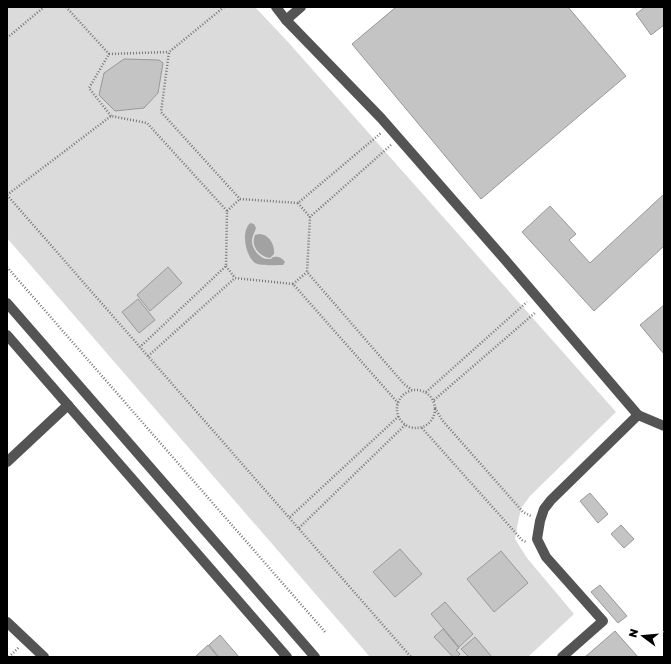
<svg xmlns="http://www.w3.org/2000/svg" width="671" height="664" font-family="'Golos Text',sans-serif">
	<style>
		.green { fill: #dbdbdb }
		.water { fill: #a2a2a2 }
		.building { fill: #c4c4c4; stroke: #989898 }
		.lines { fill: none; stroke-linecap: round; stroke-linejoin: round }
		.path { stroke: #767676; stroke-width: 2.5; stroke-dasharray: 1 2; stroke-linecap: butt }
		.minor { stroke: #545454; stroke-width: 10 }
	</style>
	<rect width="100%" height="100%" fill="#fff"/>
	<!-- green -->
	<path class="green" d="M7,7h248l33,35 328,370 -86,84 -8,11 -3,10 -4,22 12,19 47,56 -46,43h-158l-363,-419z"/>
	<!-- water -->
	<g class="water">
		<path d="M250,223l4,1 2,4c-1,4 -4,8 -4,12 -1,8 8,20 17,19 6,0 0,-1 5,-2 5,-1 9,2 11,5l-2,3c-5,0 -24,1 -28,-2 -10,-8 -14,-31 -5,-40z"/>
		<path d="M259,234c10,0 16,11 15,20l-4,4c-10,-1 -20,-12 -15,-23z"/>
	</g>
	<!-- building -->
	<g class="building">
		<path d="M396,7h172l58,69 -145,123 -129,-155z"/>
		<path d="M645,7h19v18l-13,10 -15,-21z"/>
		<path d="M124,59l35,1 4,3 -5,30 -14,15 -29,3 -16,-16 5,-22z"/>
		<path d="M664,194v52l-70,65 -72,-79 28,-26 26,28 -7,6 21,23z"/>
		<path d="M168,267l14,16 -32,28 -13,-16z"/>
		<path d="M138,299l17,21 -16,13 -17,-21z"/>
		<path d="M664,305v49l-24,-29z"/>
		<path d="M590,493l18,21 -10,9 -18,-22z"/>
		<path d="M621,525l13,14 -10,9 -13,-14z"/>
		<path d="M400,549l22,25 -27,23 -22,-25z"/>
		<path d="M501,551l27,32 -34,29 -27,-33z"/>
		<path d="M600,585l27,31 -9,7 -27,-31z"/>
		<path d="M445,602l28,32 -14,13 -28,-33z"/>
		<path d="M443,629l16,19 -3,2 4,4 -3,3h-4l-19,-20z"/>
		<path d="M615,631l23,26h-53z"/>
		<path d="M220,635l19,22h-20l-10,-12z"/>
		<path d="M475,637l17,20h-23l-8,-8z"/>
		<path d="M208,645l10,12h-23z"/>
	</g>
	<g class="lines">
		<!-- path -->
		<g class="path">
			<path d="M66,7l43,47"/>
			<path d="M224,7l-55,45 -8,60 79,87 58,4 83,-70"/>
			<path d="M7,38l37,-31"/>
			<path d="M111,116l-22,-28 20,-34 60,-2"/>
			<path d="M391,145l-81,72 -3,55 97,112 8,6"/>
			<path d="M7,195l404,462"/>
			<path d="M7,195l104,-79 36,7 80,88 -1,55 -86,81"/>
			<path d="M298,203l12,14"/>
			<path d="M227,211l13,-12"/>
			<path d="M226,266l9,12"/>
			<path d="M7,267l319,366"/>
			<path d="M293,284l14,-12"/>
			<path d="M148,356l87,-78 58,6 105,119"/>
			<circle cx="416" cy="409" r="19"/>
			<path d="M426,392l101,-90"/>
			<path d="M434,400l102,-88"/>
			<path d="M435,408l7,12 81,92 8,4"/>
			<path d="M422,428l100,112 4,2"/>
			<path d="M290,517l109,-101"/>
			<path d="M299,528l106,-103"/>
			<path d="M9,657l10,-10"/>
		</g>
		<!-- minor -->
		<g class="minor">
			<path d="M276,7l10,13 95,98 126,144 131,153 26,11"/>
			<path d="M286,20l15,-13"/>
			<path d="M7,303l308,354"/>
			<path d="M7,335l280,322"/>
			<path d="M7,462l61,-57"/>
			<path d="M7,622l37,35"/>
			<path d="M562,657l41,-36 -57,-64 -9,-18 3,-18 4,-12 7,-9 87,-85"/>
		</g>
	</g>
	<!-- border -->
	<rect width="671" height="664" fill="none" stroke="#000000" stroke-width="16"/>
	<!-- north arrow -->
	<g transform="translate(643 636) rotate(286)" stroke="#ffffff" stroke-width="3" paint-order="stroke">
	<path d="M0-3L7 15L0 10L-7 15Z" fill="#000000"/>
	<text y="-6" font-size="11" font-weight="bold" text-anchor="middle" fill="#000000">N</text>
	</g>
</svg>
